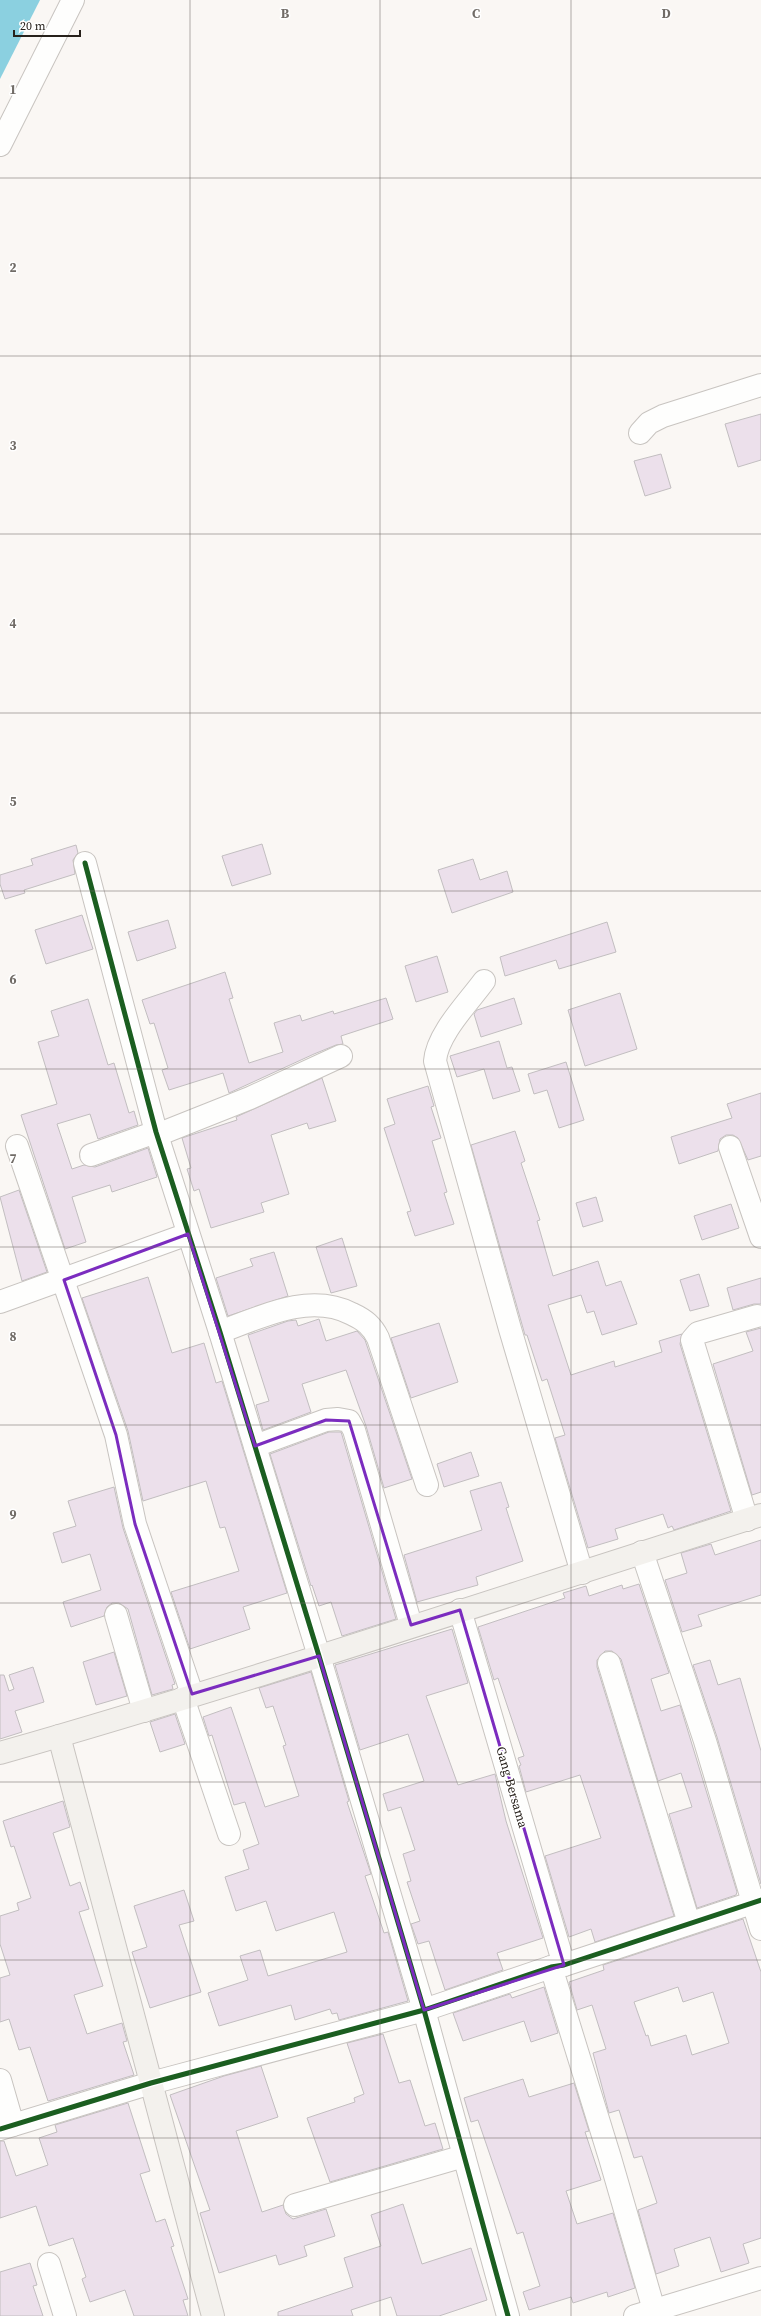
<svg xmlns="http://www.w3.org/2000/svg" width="761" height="2316" font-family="'Source Serif 4',serif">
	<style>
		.water { fill: #8bd0e0 }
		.building { fill: #ece0eb; stroke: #c2bec0; fill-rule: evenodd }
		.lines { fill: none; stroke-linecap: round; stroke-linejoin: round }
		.street-casing { stroke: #c8c4c0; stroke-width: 24 }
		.secondary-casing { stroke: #c8c4c0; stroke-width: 24 }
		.street { stroke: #fefefd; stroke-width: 22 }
		.secondary { stroke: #f3f1ed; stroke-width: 22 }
		.cycleway-casing { stroke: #fff; stroke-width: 8 }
		.cycleway { stroke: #1b5e20; stroke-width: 5 }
		.marked { fill: none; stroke: #7b2cbf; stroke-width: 3; stroke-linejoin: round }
		.grid { fill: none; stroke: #716c67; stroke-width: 1; stroke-opacity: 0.55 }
		.labels { text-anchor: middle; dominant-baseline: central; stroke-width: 3; stroke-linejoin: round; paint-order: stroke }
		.street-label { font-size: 13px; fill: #27211b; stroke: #fff }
		.grid-label { font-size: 13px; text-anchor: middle; font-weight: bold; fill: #716c67; stroke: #fff; stroke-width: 3; stroke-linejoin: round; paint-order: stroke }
	</style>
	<rect width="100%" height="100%" fill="#faf7f4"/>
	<!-- water -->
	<path class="water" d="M0,0h40l-40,79z"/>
	<!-- building -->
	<g class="building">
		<path d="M761,414v46l-23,7 -13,-43z"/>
		<path d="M661,454l10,34 -26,8 -11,-35z"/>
		<path d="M262,844l9,30 -39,12 -10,-30z"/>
		<path d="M76,845l2,8 -5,7 2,14 -51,16 1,3 -20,6 -5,-15v-9l33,-10 -2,-6z"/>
		<path d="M473,859l7,21 27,-9 6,21 -61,21 -14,-43z"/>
		<path d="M82,915l11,34 -47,15 -11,-34z"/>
		<path d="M168,920l8,28 -39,13 -9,-29z"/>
		<path d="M607,922l9,30 -57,17 -3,-9 -51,16 -5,-19z"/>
		<path d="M437,956l11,36 -32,10 -11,-36z"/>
		<path d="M225,972l8,26 -4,1 20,64 34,-11 -9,-29 26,-8 2,6 31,-10 1,3 52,-16 7,21 -52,17 2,8 -7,1 -22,9 -85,39 -6,-20 -54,17 -7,-20 6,-2 -14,-45 -4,1 -8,-24z"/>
		<path d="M620,993l17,56 -52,17 -17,-56z"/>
		<path d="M514,998l8,26 -41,13 -7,-23 3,-4z"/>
		<path d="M88,999l20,66 6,-2 15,50 5,-2 4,14 -40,14 -8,-25 -33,10 15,45 12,-4 11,2 53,-19 9,29 -45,15 -2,-7 -38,12 14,45 -21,7 -44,-134 36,-11 -19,-62 21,-6 -8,-25z"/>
		<path d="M499,1041l8,27 5,-1 8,24 -27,8 -9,-30 -27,8 -7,-21z"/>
		<path d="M566,1062l18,58 -25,8 -12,-38 -13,4 -6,-20z"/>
		<path d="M322,1078l14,43 -27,8 -2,-6 -36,12 18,59 -28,9 3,9 -53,16 -12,-39 -5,2 -7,-22 4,-1 -9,-30 55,-18 -1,-3z"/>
		<path d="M428,1086l6,20 -3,1 10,31 -9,3 15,51 -3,1 10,31 -39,12 -8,-24 4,-1 -27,-83 11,-4 -8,-25z"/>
		<path d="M761,1093v63l-13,4 -10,-22 -5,-3h-7l-6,4 -2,12 -39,13 -8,-27 61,-19 -5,-14z"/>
		<path d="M515,1131l10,30 -4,2 19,57 -3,1 16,55 45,-15 8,25 15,-5 16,43 -35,11 -8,-24 -7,2 -6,-18 -33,10 23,70 43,-14 1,6 47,-15 -3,-11 23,-7 -2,10 51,167 -57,19 -2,-4 -4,2 -5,-14 -48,15 3,10 -30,9 -33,-110 10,-3 -18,-56 -5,2 -15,-46h-2l-54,-190z"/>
		<path d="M19,1190l28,82 -25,9 -22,-84z"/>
		<path d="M596,1197l7,24 -20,6 -7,-24z"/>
		<path d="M731,1204l8,24 -37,12 -8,-24z"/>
		<path d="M342,1238l15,48 -26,7 -15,-46z"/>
		<path d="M274,1252l14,44 -60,20 -12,-38 37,-12 -3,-7z"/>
		<path d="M699,1274l10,32 -19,5 -10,-31z"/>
		<path d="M148,1277l24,76 32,-10 12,40 6,-2 65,212 -44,14 7,22 -60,20 -19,-57 68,-21 -14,-44 -5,1 -14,-47 -63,20 -15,-70 -46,-133z"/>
		<path d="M761,1278v26h-7l-21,6 -6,-22z"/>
		<path d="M319,1319l7,22 31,-10 8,9 47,139 -28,9 -18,-62 -20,-56 -44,14 9,28 -48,18 -7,-25 13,-4 -21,-66 40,-14 8,-1 2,6z"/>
		<path d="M439,1323l19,59 -47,16 -20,-60z"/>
		<path d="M761,1328v164l-9,3 -39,-131 40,-13 -7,-19z"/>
		<path d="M329,1432h12l1,3 54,184 -54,17 -11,-34 -12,4 -7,-21 -1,1 -41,-132z"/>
		<path d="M471,1452l8,24 -35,11 -7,-23z"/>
		<path d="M501,1482l8,25 -3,1 17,53 -47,16 2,8 -61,17 -13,-47 78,-25 -12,-39z"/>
		<path d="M114,1487l9,41 52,156 -3,1 1,4 -21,6 -24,-86 -9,-6h-7l-5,4 -3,9 -33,11 -8,-25 38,-12 -11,-36 -28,9 -9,-30 23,-7 -8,-25z"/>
		<path d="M761,1540v55l-63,20 4,11 -20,6 -17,-52 22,-7 -6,-20 30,-9 4,11z"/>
		<path d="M639,1584l30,89 -18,6 10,32 19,-6 57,187 -1,3 -39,13 -28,-94 23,-7 -11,-34 -23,8 -37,-122 -9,-8h-7l-8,9v7l77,249 -79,26 -4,-13 -22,8 -24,-81 56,-18 -21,-63 -54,17 -7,-26 2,-1 -3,-7 6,-2 -26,-78 -4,2 -16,-53 87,-29 -2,-5 23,-7 3,10 33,-11 1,4z"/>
		<path d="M452,1629l16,54 -42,13 32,89 37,-11 11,47 37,117 -46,15 6,17 -58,20 -16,-49 -11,3 -7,-20 9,-3 -13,-39 4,-1 -8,-27 12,-4 -14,-43 -13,4 -5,-17 41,-13 -16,-47 -48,16 -25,-85z"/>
		<path d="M114,1652l13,44 -31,9 -13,-43z"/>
		<path d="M710,1660l8,25 22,-7 21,73v133l-44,-147 -24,-72z"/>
		<path d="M33,1667l11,35 -29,9 7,21 -22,7v-64h4l5,16 5,-2 -5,-14z"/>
		<path d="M311,1672l38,129 -2,1 24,72 -6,2 19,57 4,-1 20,69 -69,19 -2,-7 -5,1 -2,-5 -35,11 -4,-15 -72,21 -11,-33 40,-13 -8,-24 20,-6 8,26 79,-24 -13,-40 -58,19 -10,-30 -30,10 -11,-34 24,-8 -6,-19 16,-6 -14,-42 -11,3 -22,-70 -3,1 -6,-19 28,-10 34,100 34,-11 -16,-50 3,-1 -13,-39 -7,2 -7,-20z"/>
		<path d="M175,1714l10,30 -25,8 -10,-30z"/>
		<path d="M63,1801l7,26 -17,6 17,53 10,-4 9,27 -10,3 24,74 -29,9 13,39 35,-11 5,18 -4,1 11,33 -86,26 -18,-54 -11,3 -10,-31 -9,3v-44l10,-3 -10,-31v-28l19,-6 -2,-7 14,-5 -17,-52 -3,1 -8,-26z"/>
		<path d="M184,1890l10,31 -15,4 22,67 -51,16 -18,-56 15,-5 -13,-41z"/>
		<path d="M743,1919l18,53v266l-18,6 6,19 -28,9 -11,-35 -36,12 5,17 -23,8 -18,-64 19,-7 -15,-47 -8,2 -15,-48 -10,3 -16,-60 13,-4 -14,-44 -15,5 -8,-28 35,-12 -1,-5zM678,1987l5,15 30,-10 16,51 -37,12 -6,-20 -35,11 -3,-11 -2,1 -12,-34z"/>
		<path d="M544,1987l14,46 -27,9 -7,-21 -61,20 -10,-28 57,-19 2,4z"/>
		<path d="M383,2034l16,49 11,-3 15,46 10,-3 8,26 -113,33 -23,-64 48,-16 -1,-4 10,-4 -17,-51z"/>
		<path d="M261,2066l17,51 -42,14 26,81 21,-7 3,9 7,5 33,-10 9,27 -31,10 3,10 -28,9 -3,-10 -57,18 -19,-60 10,-3 -40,-115 54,-19z"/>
		<path d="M523,2079l6,18 45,-14 15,48 -4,1 16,48 -35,11 11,33 36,-11 22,75 -27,9 -1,-5 -34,11 -2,-6 -42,13 -6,-18 17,-6 -17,-54 -6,2 -39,-114 -7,2 -7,-24z"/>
		<path d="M128,2103l22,68 -10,3 16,48 9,-3 9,27 -3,1 17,52 -5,1 5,16h-54l-9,-26 -35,12 -8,-23 4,-2 -13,-39 -24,8 -13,-40 -36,12v-77h4l12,35 32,-11 -9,-27 18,-6 -2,-7z"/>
		<path d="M403,2204l19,60 49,-16 16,52 -48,16h-42l-6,-19 -40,13 2,6h-75v-4l75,-25 -9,-29 37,-12 -10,-31z"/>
		<path d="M30,2263l7,22 -4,1 10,30h-43v-44z"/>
	</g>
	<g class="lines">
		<!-- street casing -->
		<g class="street-casing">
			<g id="street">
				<path d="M0,145l73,-145"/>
				<path d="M640,433l9,-10 14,-7 98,-31"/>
				<path d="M85,863l71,269 64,200 99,324 105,354 84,306"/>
				<path d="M484,981c-16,22 -47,53 -49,80l75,268 72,244"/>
				<path d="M157,1135l93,-37 91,-42"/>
				<path d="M17,1146l99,289 19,89 57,170"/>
				<path d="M730,1147l31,90"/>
				<path d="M91,1155l65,-23"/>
				<path d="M0,1302l188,-68"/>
				<path d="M220,1332c41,-15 89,-40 132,-18 13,6 20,12 26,24l49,147"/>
				<path d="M255,1446l71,-26 12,-1 11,2 5,9 57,195"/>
				<path d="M747,1520l-55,-180 6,-7 59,-17"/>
				<path d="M642,1552l63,189 56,188"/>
				<path d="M460,1610l104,355"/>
				<path d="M116,1615l28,96"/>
				<path d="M609,1663l80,260"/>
				<path d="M183,1698l46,136"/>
				<path d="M551,1967l59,191 44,152"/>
				<path d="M0,2080l13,45"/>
				<path d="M0,2129l151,-46 273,-73 127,-43 13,-2 197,-65"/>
				<path d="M295,2205l169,-49"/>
				<path d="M49,2264l16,52"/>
				<path d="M635,2316l126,-38"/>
			</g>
		</g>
		<!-- secondary casing -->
		<g class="secondary-casing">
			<g id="secondary">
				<path d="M59,1736l154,580"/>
				<path d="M0,1753c256,-73 507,-158 761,-238"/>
			</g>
		</g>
		<!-- street -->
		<use href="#street" class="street"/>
		<!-- secondary -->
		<use href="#secondary" class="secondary"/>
		<!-- cycleway casing -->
		<g class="cycleway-casing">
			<g id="cycleway">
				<path d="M85,863l71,269 64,200 99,324 105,354 84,306"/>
				<path d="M0,2129l151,-46 273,-73 127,-43 13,-2 197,-65"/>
			</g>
		</g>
		<!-- cycleway -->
		<use href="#cycleway" class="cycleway"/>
	</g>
	<!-- marked area -->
	<path class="marked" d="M188,1234l67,212 71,-26 23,1 62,204 49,-15 104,355 -140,45 -105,-354 -127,38 -57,-170 -19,-89 -52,-155z"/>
	<!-- grid -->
	<path class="grid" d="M190,0v2316M380,0v2316M571,0v2316M0,178h761M0,356h761M0,534h761M0,713h761M0,891h761M0,1069h761M0,1247h761M0,1425h761M0,1603h761M0,1782h761M0,1960h761M0,2138h761"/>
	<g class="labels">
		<!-- street labels -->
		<g class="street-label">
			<text transform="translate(512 1787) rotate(74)">Gang Bersama</text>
		</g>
	</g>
	<g class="grid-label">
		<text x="285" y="18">B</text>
		<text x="476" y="18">C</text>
		<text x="666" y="18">D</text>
		<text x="13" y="94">1</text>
		<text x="13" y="272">2</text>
		<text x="13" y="450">3</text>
		<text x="13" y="628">4</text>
		<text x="13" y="806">5</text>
		<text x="13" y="984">6</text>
		<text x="13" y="1163">7</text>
		<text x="13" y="1341">8</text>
		<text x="13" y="1519">9</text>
	</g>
	<!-- scale -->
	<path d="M14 30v6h66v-6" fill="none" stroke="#27211b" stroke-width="2"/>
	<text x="20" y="30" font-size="12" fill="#27211b" stroke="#ffffff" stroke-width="3" paint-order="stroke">20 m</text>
</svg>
